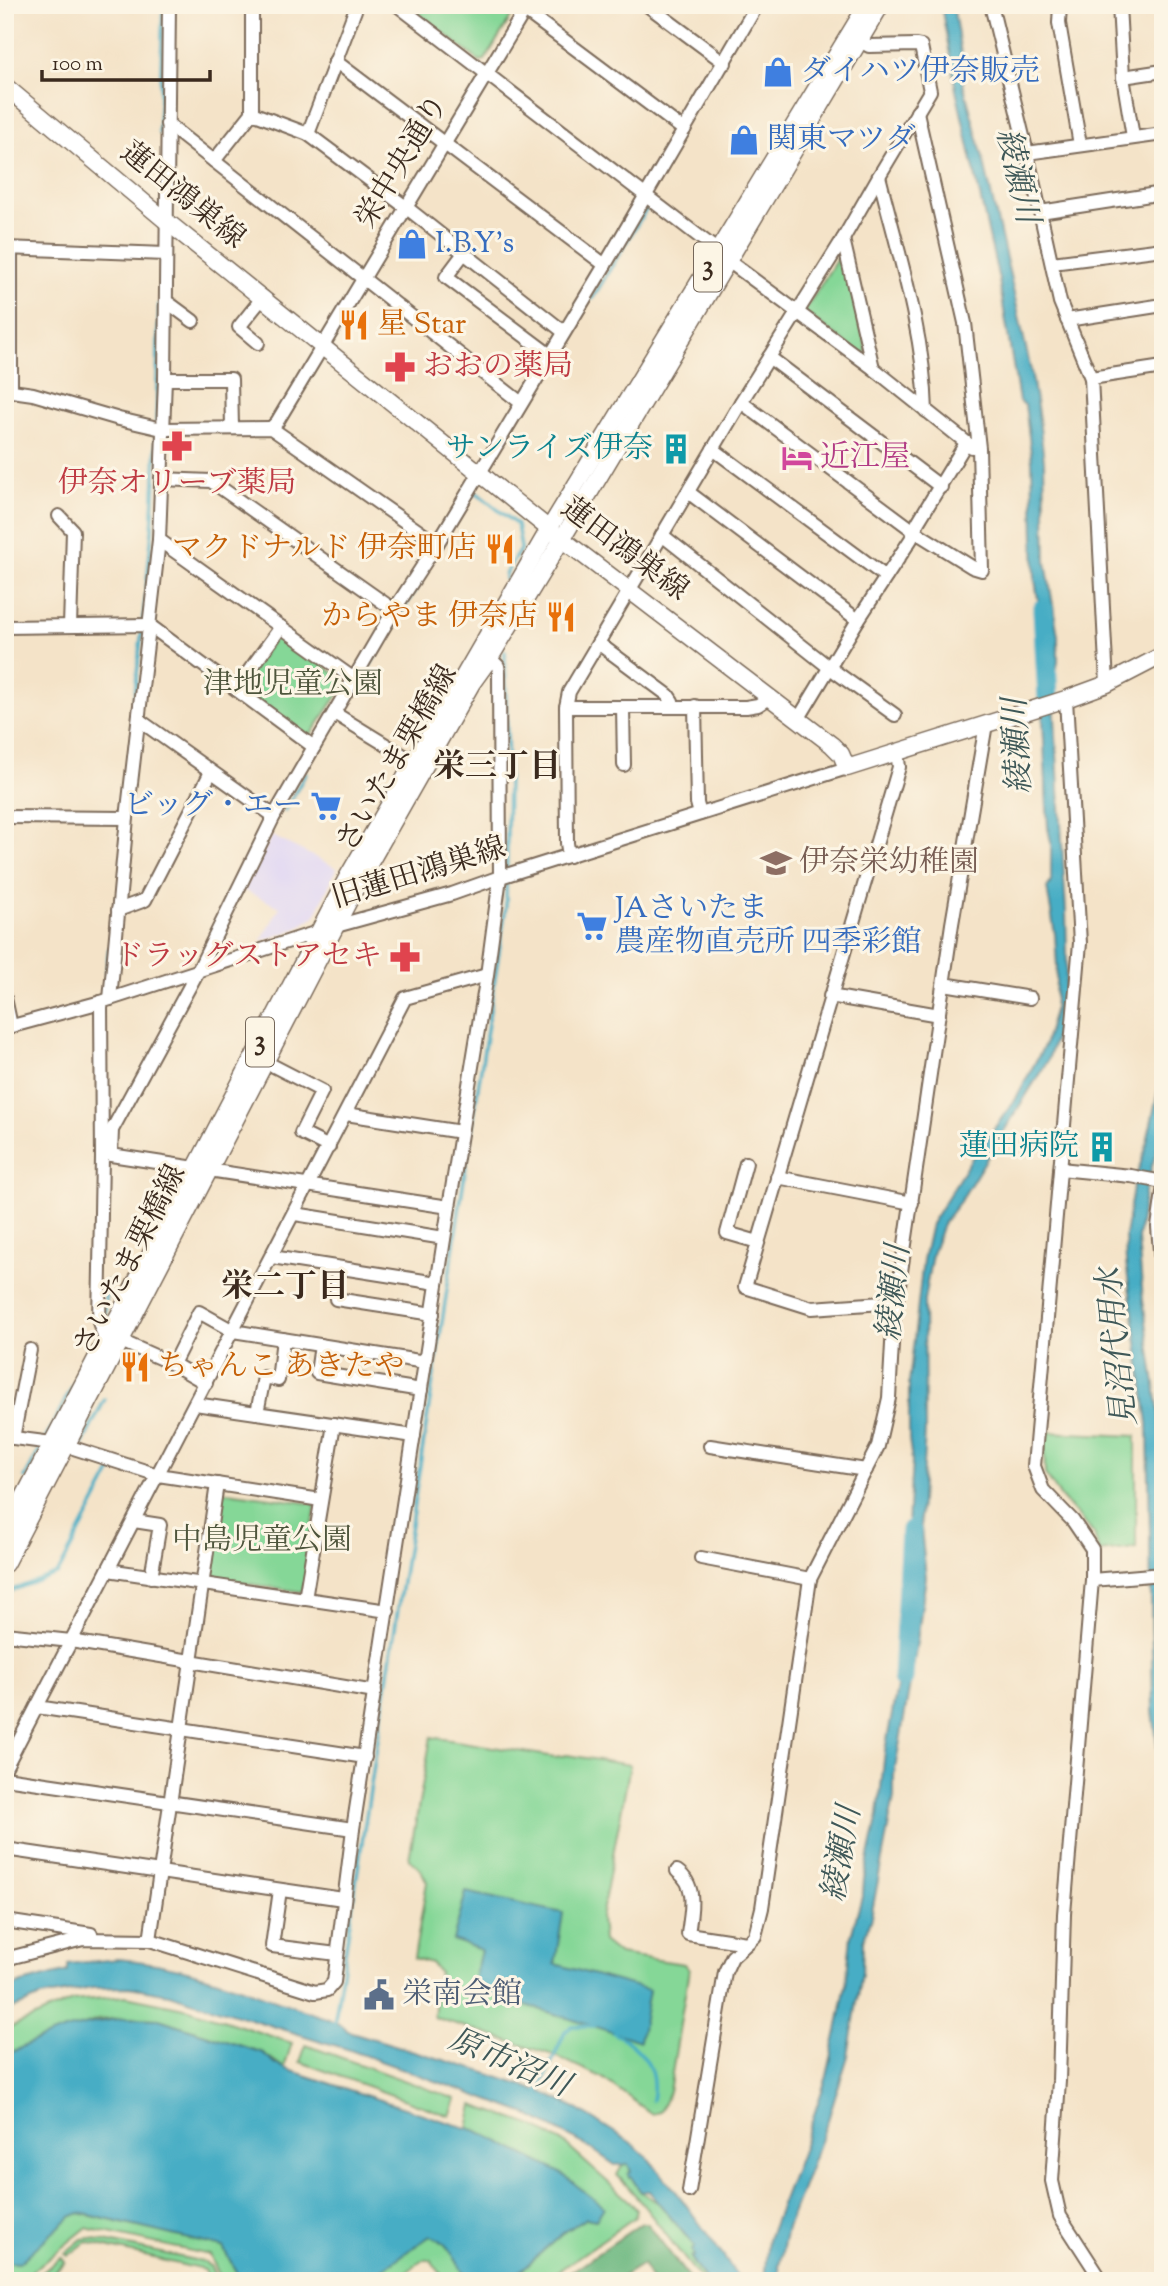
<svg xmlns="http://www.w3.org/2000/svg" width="1168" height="2286" font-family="'Sorts Mill Goudy','Noto Serif JP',serif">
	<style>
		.built { fill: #dfd5f5 }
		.green { fill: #85d797; stroke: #60805a; stroke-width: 2 }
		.forest { fill: #6cb880; stroke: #54714f; stroke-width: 2 }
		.water { fill: #46adc5; stroke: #406c72; stroke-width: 2 }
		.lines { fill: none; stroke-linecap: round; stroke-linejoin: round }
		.stream { stroke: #46adc5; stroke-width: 3.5 }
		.river { stroke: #46adc5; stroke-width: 21 }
		.minor-casing { stroke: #7c6b5a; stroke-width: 16 }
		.major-casing { stroke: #7c6b5a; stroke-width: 19 }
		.minor { stroke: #fff; stroke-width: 12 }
		.major { stroke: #fff; stroke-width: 16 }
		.labels { text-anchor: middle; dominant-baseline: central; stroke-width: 6; stroke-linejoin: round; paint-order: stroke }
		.shield { fill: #fcf5e5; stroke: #75675a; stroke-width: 2 }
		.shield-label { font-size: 28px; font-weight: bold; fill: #3b2a1e }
		.shop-label { font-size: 30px; fill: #366cbe; stroke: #fcf5e5; text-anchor: start }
		.street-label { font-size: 30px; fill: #3b2a1e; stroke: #fcf5e5 }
		.food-label { font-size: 30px; fill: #c56008; stroke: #fcf5e5; text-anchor: start }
		.health-label { font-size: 30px; fill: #be3a42; stroke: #fcf5e5; text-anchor: start }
		.culture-label { font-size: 30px; fill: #0d838f; stroke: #fcf5e5; text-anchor: end }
		.hotel-label { font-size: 30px; fill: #b23c85; stroke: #fcf5e5; text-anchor: start }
		.park-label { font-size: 30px; fill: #4e553c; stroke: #fcf5e5 }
		.education-label { font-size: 30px; fill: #785e54; stroke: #fcf5e5; text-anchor: start }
		.service-label { font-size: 30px; fill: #4e5e75; stroke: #fcf5e5; text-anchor: start }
		.water-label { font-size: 32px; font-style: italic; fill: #3f5858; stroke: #fcf5e5 }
		.neighbourhood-label { font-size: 32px; font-weight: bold; fill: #3b2a1e; stroke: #fcf5e5 }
	</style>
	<rect width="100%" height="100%" fill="#fcf5e5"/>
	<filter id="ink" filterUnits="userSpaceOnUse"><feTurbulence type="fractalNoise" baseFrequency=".0143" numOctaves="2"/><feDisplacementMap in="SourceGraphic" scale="14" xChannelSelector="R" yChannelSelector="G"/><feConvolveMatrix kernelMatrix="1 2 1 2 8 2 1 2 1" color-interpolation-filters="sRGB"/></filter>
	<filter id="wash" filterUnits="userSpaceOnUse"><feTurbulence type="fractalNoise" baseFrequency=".00686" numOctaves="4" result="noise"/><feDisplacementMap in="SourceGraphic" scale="28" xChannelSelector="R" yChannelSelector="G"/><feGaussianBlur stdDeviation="1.57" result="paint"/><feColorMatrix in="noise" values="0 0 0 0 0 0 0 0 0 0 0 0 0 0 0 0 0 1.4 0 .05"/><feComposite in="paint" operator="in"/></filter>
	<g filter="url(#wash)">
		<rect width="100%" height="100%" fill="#f4e3c8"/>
		<!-- built -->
		<path class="built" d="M272,836l65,32 -22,48 -19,13 -35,12 19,-34 -37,-17z"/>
		<!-- green -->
		<g class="green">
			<path d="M408,5h110l-33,55 -6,1z"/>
			<path d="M838,257l6,1 23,94 -7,2 -56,-42z"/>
			<path d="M277,634l70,48 -38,55 -70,-49z"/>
			<path d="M1044,1432l92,4v112l-37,4 -5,-18 -34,-38 -15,-22z"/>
			<path d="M220,1491l96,13 -13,88 -95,-14z"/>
			<path d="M431,1737l124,20 12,-2 63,10 -29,153 2,23 16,13 65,10 5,5 -20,123 -9,20 -8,2 -51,-37 -48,-22 -119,-38 5,-45 -8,-9 -17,-5 13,-76 -6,-12 -12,-11z"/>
			<path d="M126,1996l63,13 103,34 -8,25 -21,-15 -104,-34 -33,-1 -29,2 -92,36v-26l67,-29z"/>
			<path d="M306,2045l150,54 -6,17 -150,-54z"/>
			<path d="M473,2105l60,21 31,17 65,58 8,9 -2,7 -91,64h-35l54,-48 23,-15 11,2 -119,-89 -10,-3z"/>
			<path d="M623,2164h6l2,13 10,15 19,12 35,43 -1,9 -3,2 15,23h-4l-65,-84 -20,-22z"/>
			<path d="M79,2213l144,34 18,34h-19l-12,-26 -124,-27 -62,50 -9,2 -10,-5v-13l3,2 62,-47z"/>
			<path d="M430,2236c18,2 29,31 38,45h-22l-15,-21h-8l-29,21h-29z"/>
			<path d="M90,2238l114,24 7,5 6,14h-8l-5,-11 -118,-28 -18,14 -3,-3 17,-14z"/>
			<path d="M61,2257l4,5 -22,19h-11z"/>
		</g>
		<!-- forest -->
		<path class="forest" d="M642,2223h5l44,58h-38l-11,-17 -27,17h-57z"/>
		<!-- water -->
		<g class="water">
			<path d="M941,5h12l9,55 1,23 19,71 29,126 20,91 8,48 5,42 2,101 12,74v26l-5,21 13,229 1,42 -2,39 -6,34 -11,33 -87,140 -17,22 -12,32 -8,46 1,131 -5,87 6,59 -11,79 -21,119v22l-23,120 -8,25 -1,31 -14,83 -20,64 -41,108 -8,38 1,15h-16l4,-42 33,-86 26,-77 10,-45 9,-47 5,-48 12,-43 1,-14 14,-64 7,-64 22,-117 3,-34 -2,-75 4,-64 -3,-22v-56l14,-123 8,-36 39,-63 45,-61 29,-54 10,-35 3,-44 -2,-33 -8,-46 4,-6v-40l-3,-14 -5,-107 3,-72 -11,-69 -3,-119 -7,-56 -6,-4 -20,-121 -43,-190z"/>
			<path d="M1163,1069v61l-17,56 -8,52 5,62 18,127 2,367 -10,-83 -5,-288 -22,-160 -1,-27 9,-54 11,-31z"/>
			<path d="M466,1892l97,21 -8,51 94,26 -9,51 -168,-53 9,-38 -28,-10z"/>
			<path d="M118,1959c72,5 140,36 208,59l15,7 7,6 135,41 58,20 31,14 58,36 17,15 32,38 62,86h-35l-15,-24 3,-1 -2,-6 3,-3 -46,-56 -8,1 -10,-15 -2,1 -1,-4 3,-2 -3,-8 -13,1 -29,-20 -59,-31 -180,-65 -178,-55 -40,-7 -37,1 -51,9 -36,15v-22l17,-7 46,-12v-7z"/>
			<path d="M127,2018l32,1 49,16 55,18 13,11 13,6 164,54 25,7 83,42 43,34 -8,13 -10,-2 -23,15 -54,48h-41c-9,-14 -20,-43 -38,-45l-65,45h-124l-18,-34 -143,-34 -10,4 -51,46 -14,-1v-206c39,-22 78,-34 122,-38z"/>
		</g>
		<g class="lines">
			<!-- stream -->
			<g class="stream">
				<path d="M159,133l4,-128"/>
				<path d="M592,299l55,-91"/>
				<path d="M472,495l5,-2 40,32 4,23 -16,26v5"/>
				<path d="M143,621l9,-90 3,-53 4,-173"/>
				<path d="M134,701l8,-72"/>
				<path d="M341,713l78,-130"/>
				<path d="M285,811l21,-38"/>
				<path d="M104,997l5,-48"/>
				<path d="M104,1326l2,-45"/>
				<path d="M81,1447l24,-48"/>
				<path d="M25,1478l74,-143"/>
				<path d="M5,1593l53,-20 56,-106 -3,-1"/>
				<path d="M334,2025l172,-1119 2,-131 -3,-123"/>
				<path d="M614,2033c28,15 44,35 38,67"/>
				<path d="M538,2093l27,-61 7,-6h22"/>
			</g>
			<!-- river -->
			<g class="river">
				<path d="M1043,609l5,90"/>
				<path d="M903,1679l8,-149"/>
			</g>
		</g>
	</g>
	<g filter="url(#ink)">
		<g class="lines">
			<!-- minor casing -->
			<g class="minor-casing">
				<g id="minor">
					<path d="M397,5l321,246"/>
					<path d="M647,5l78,58"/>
					<path d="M991,5l36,148 33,149 31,76 16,306"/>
					<path d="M1060,5l-1,18 21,122"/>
					<path d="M1119,5l4,72 10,60"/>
					<path d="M525,11l159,119"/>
					<path d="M335,61l270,204"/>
					<path d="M1123,77l40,-6"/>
					<path d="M252,113l56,21 99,74 157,124"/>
					<path d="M167,124l353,278"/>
					<path d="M308,134l49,-129"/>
					<path d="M1027,153l136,-19"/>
					<path d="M214,161l38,-48v-108"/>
					<path d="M879,176c19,76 45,156 47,235"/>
					<path d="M1040,212l123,-19"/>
					<path d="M843,239l30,129"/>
					<path d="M5,248l161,6"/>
					<path d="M11,249v142"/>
					<path d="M464,253l-18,24 104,78"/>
					<path d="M727,260l146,108 99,79"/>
					<path d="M1052,263l111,-14"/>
					<path d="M166,304h4l23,17"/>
					<path d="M1067,320l96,-15"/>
					<path d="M258,343l-19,-16 24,-30"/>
					<path d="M769,357l172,130"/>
					<path d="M1091,378l72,-11"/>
					<path d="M165,379h66l1,49"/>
					<path d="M5,390l28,4 86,25 43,10 109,-1 166,116"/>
					<path d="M741,402l173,129 58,36 10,3 -3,-122 -14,-125 -48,-211"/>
					<path d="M271,428l6,-6 251,-417"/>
					<path d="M713,449l173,128"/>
					<path d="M161,479l50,2 183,129"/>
					<path d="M688,492l170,128"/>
					<path d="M59,516l14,15 -3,95"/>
					<path d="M662,535l168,133 65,47"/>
					<path d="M159,540l195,139"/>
					<path d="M5,627l144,-2 165,122"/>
					<path d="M598,643l70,52 4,6 1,6"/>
					<path d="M236,689l45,-62"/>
					<path d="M1066,699l14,244 -46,523 9,24 30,31 19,28v31l-28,334 -5,167 -7,100 8,35 42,65"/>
					<path d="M695,706l2,97 3,11"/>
					<path d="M566,707h180l12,-2 12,-8"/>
					<path d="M623,707l1,58"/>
					<path d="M334,713l80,49"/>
					<path d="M799,718l59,-98 53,-81 7,-17 48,-79"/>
					<path d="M139,720l135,96"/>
					<path d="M897,752l2,15 -154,520 67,21 85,-6"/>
					<path d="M5,817l122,1"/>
					<path d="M569,856l-2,-13 -1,-136 3,-15 172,-290 102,-163 36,-63 51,-85 -9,-45 -5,-1 -47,1 -9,-5"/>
					<path d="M118,910l27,-10 66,-128"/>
					<path d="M944,984l86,14"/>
					<path d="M830,996l109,19"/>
					<path d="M5,998l6,28"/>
					<path d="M110,999l17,-181 32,-278 6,-161 4,-374"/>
					<path d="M101,1002l1,156 -3,164 7,20"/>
					<path d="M5,1028l96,-26 235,-76 116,-32 48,-17 347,-109"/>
					<path d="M258,1058l64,33 -21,42 28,14"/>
					<path d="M346,1114l115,18"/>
					<path d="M746,1163l-19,70 31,9"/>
					<path d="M1060,1169l71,7 32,6"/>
					<path d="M777,1177l135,26"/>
					<path d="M1163,1192l-5,35 5,61"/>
					<path d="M449,1207l-338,-52 1,-25 86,-159 76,-155 40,-69 80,-137 43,-66 168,-279 152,-260"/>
					<path d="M295,1214l149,24"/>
					<path d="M272,1257l165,26"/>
					<path d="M338,1268l-2,31 97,15"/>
					<path d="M121,1341l52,23"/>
					<path d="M321,1345l-4,28 104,17"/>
					<path d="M206,1383l-33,-19 26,-52 34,19 192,31"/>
					<path d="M195,1404l219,32"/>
					<path d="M257,1413l7,-36 14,3 5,-41"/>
					<path d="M6,1437l46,6"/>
					<path d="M13,1438l17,-88"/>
					<path d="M67,1446l91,29 163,25"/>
					<path d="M710,1446l156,24"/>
					<path d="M134,1521l26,4 -9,52"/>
					<path d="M701,1558l109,21"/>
					<path d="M108,1570l280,41"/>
					<path d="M1092,1580l71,-6"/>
					<path d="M305,1599l29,-175"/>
					<path d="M5,1634l66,7 304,51"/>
					<path d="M37,1707l328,50"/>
					<path d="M5,1768l400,-770 82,-23"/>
					<path d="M5,1778l348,51"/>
					<path d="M5,1849l338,50"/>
					<path d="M677,1871c21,15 14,40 11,63l59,9"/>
					<path d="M280,1890l-8,56 65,8"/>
					<path d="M5,1921l86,13"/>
					<path d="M150,1940l67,-456"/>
					<path d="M5,1961l8,-4 70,-18 67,1 165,52 12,-2 7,-8 19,-153 96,-622 38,-232 13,-98 -1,-205 -1,-6 -8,-8"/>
					<path d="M689,2191l36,-219 7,-15 23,-21 7,-28 48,-329 68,-133 11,-48 4,-72 59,-402 34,-200"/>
				</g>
			</g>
			<!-- major casing -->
			<g class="major-casing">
				<g id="major">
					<path d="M5,86l160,134 384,309 283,216 9,9 6,14 219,-69 41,-15 56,-29"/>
					<path d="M5,1533l343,-657 201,-347 318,-524"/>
					<path d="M5,1564l351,-677 116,-204 18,-25 72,-119 319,-534"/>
				</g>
			</g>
			<!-- minor -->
			<use href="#minor" class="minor"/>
			<!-- major -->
			<use href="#major" class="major"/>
		</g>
	</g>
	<!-- icons -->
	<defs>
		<g id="shop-bare" transform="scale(2.415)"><path d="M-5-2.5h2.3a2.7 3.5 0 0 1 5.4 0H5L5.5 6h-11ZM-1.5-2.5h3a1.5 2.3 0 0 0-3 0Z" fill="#3f7fe0" stroke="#fcf5e5" stroke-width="2.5" paint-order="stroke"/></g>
		<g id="restaurant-bare" transform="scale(2.415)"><path d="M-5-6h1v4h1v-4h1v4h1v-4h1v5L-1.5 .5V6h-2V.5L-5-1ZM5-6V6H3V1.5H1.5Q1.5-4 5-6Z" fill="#e8710a" stroke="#fcf5e5" stroke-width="2.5" paint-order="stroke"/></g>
		<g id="pharmacy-bare" transform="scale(2.415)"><path d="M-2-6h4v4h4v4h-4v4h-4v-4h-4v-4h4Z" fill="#e0444e" stroke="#fcf5e5" stroke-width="2.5" paint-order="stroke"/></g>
		<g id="building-bare" transform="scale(2.415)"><path d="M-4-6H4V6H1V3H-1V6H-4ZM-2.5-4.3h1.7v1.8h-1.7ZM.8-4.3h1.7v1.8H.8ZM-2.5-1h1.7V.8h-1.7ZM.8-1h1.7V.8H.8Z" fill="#0f9aa8" stroke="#fcf5e5" stroke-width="2.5" paint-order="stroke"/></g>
		<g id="hotel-bare" transform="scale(2.415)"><path d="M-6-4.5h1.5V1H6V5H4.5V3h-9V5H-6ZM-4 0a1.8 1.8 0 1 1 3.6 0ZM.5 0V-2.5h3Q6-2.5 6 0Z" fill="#d1479c" stroke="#fcf5e5" stroke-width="2.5" paint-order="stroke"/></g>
		<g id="supermarket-bare" transform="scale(2.415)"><path d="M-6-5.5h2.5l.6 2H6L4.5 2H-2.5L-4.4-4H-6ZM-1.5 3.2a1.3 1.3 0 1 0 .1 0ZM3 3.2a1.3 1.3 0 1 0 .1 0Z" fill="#3f7fe0" stroke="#fcf5e5" stroke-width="2.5" paint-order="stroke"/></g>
		<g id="school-bare" transform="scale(2.415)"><path d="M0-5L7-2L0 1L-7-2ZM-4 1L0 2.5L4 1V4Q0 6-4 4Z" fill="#8d6e63" stroke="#fcf5e5" stroke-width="2.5" paint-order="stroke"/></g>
		<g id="civic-bare" transform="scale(2.415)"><path d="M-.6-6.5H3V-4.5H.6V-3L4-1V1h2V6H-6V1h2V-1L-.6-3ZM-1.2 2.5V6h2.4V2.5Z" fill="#5c6f8a" stroke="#fcf5e5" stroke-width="2.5" paint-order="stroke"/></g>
	</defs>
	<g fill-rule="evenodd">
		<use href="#shop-bare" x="778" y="72"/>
		<use href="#shop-bare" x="744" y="140"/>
		<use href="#shop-bare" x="412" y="244"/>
		<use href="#restaurant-bare" x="354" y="325"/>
		<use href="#pharmacy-bare" x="400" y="367"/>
		<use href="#pharmacy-bare" x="177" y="446"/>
		<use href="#building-bare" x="676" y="449"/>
		<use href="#hotel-bare" x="797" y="458"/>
		<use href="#restaurant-bare" x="500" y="549"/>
		<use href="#restaurant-bare" x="561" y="617"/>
		<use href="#supermarket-bare" x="326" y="806"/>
		<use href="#school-bare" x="776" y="863"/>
		<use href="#supermarket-bare" x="592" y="926"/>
		<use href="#pharmacy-bare" x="405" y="957"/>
		<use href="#building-bare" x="1102" y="1147"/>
		<use href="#restaurant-bare" x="135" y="1367"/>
		<use href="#civic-bare" x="379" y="1995"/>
	</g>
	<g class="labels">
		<!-- shield labels -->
		<g class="shield">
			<rect x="694" y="242.5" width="28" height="49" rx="5"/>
			<rect x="246" y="1017.5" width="28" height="49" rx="5"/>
		</g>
		<g class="shield-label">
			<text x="708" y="267">3</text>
			<text x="260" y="1042">3</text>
		</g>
		<!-- shop labels -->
		<g class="shop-label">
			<text x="801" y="72">ダイハツ伊奈販売</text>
			<text x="767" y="140">関東マツダ</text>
			<text x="435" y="244">I.B.Y's</text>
			<text x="303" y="806" text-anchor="end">ビッグ・エー</text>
			<text x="615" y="909">JAさいたま<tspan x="615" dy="34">農産物直売所 四季彩館</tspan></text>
		</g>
		<!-- street labels -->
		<g class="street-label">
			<text transform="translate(403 162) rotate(-59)">栄中央通り</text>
			<text transform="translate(182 196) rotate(39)">蓮田鴻巣線</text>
			<text transform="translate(624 550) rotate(37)">蓮田鴻巣線</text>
			<text transform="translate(398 759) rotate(-60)">さいたま栗橋線</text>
			<text transform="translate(419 874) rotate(-17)">旧蓮田鴻巣線</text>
			<text transform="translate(131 1261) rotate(-63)">さいたま栗橋線</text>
		</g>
		<!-- food labels -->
		<g class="food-label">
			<text x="377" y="325">星 Star</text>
			<text x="477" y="549" text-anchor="end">マクドナルド 伊奈町店</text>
			<text x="538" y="617" text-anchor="end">からやま 伊奈店</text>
			<text x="158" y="1367">ちゃんこ あきたや</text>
		</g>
		<!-- health labels -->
		<g class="health-label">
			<text x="423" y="367">おおの薬局</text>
			<text x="177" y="484" text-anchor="middle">伊奈オリーブ薬局</text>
			<text x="382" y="957" text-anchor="end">ドラッグストアセキ</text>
		</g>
		<!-- culture labels -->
		<g class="culture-label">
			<text x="653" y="449">サンライズ伊奈</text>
			<text x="1079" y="1147">蓮田病院</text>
		</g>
		<!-- hotel labels -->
		<g class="hotel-label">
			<text x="820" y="458">近江屋</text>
		</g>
		<!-- park labels -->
		<g class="park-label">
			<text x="293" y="685">津地児童公園</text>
			<text x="262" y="1541">中島児童公園</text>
		</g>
		<!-- education labels -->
		<g class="education-label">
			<text x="799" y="863">伊奈栄幼稚園</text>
		</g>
		<!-- service labels -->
		<g class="service-label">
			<text x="402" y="1995">栄南会館</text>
		</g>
		<!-- water labels -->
		<g class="water-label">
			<text transform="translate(1016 176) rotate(77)">綾瀬川</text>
			<text transform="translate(1019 746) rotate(-93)">綾瀬川</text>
			<text transform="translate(895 1293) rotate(-84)">綾瀬川</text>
			<text transform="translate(1119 1347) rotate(-96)">見沼代用水</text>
			<text transform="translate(843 1854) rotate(-80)">綾瀬川</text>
			<text transform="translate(509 2064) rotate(23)">原市沼川</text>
		</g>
		<!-- neighbourhood labels -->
		<g class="neighbourhood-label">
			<text x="497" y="768">栄三丁目</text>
			<text x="285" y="1288">栄二丁目</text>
		</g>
	</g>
	<!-- margin -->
	<rect width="1168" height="2286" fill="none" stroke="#fcf5e5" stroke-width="28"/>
	<!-- scale -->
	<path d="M42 70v10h168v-10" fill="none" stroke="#3b2a1e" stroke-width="3.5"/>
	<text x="52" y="70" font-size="21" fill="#3b2a1e" stroke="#fcf5e5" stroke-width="5" paint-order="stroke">100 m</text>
</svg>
